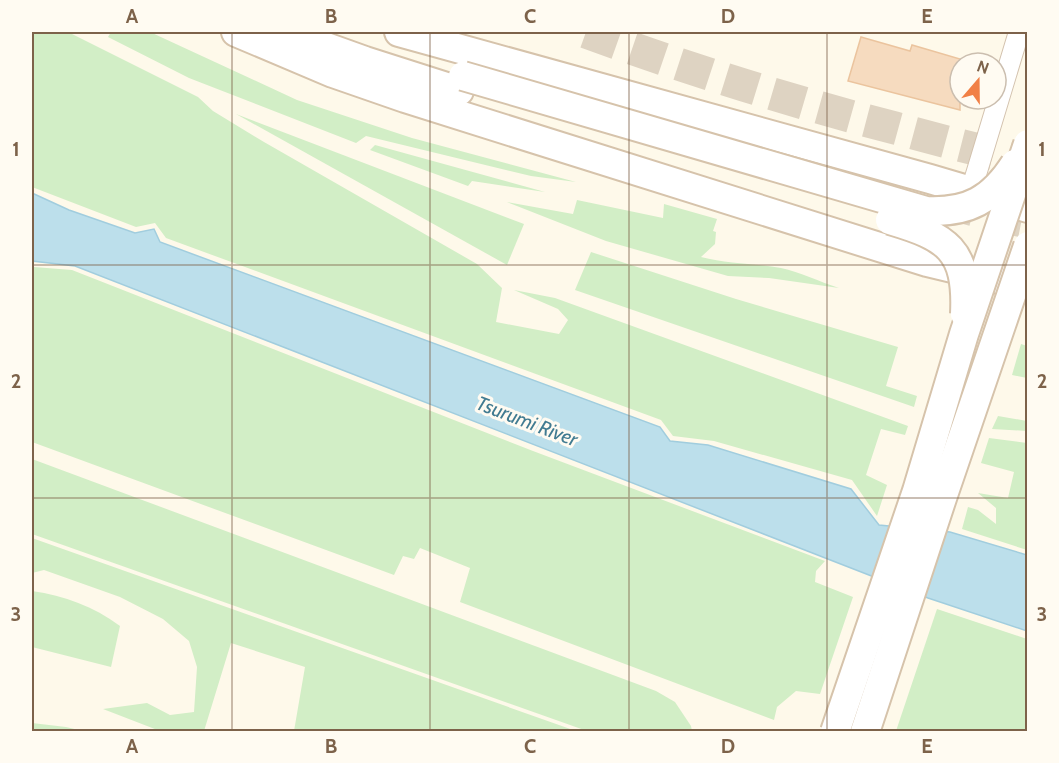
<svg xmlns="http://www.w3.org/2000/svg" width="1059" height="763" font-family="Cabin,sans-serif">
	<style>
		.green { fill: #d2eec6 }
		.water { fill: #bcdfeb; stroke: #a1cdde; stroke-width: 1.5 }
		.building { fill: #f6dbbf; stroke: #ebc49e; stroke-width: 1.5 }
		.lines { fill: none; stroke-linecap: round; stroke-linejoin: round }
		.highway-tunnel { stroke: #ded3c2; stroke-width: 33; stroke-dasharray: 33 16; stroke-linecap: butt }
		.street-casing { stroke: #d3c2ae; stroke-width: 22 }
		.secondary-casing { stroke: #d6c3ab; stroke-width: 32 }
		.street { stroke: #fff; stroke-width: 20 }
		.secondary { stroke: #fff; stroke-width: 28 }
		.secondary-bridge-casing { stroke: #d6c3ab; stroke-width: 32; stroke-linecap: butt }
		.secondary-bridge { stroke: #fff; stroke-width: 28 }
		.grid { fill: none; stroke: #7d624a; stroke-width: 1.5; stroke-opacity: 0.55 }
		.labels { text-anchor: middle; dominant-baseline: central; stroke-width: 6; stroke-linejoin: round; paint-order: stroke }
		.water-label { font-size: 20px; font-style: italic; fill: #417b91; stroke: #fffbf2 }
		.neatline { fill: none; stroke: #7d624a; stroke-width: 2 }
		.grid-label { font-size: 20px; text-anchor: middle; font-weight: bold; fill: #7d624a }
	</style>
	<rect width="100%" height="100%" fill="#fef9ea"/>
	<!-- green -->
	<g class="green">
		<path d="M32,32h36l130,65 15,14 51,31 213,122 25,24 -6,34 63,12 9,-14 -10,-11 -44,-19 41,8 353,128 -3,9 -24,-6 -15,46 21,10 -10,31 -25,-36 -138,-39 -41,-5 -12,-16 -495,-182 -11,-15 -19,4 -104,-40z"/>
		<path d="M111,32h39l147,68 115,38 164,44 -45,-6 -165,-40 -10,7 -167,-65 -81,-41z"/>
		<path d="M236,114l288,110 -17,41z"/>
		<path d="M375,145l170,47 -73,-11 -4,5 -98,-36z"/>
		<path d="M577,200l86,18 1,-14 53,15 -4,12 3,1 -1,12 -14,13c26,7 53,6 80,11 19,4 39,14 58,20l-70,-10 -41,-2 -122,-35 -99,-39 66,12z"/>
		<path d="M591,252l145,47 162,48 -12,39 31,10 -3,11 -339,-117z"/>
		<path d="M34,267l38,3 461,181 292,110 -9,10 -1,11 38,15 -33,97 -24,-3 -19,16 -3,13 -314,-118 10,-34 -50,-20 -6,11 -11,-3 -9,19 -362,-133v-174z"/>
		<path d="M1021,344l6,2v32l-15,-3z"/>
		<path d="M998,416l29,5v10l-35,-2z"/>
		<path d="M989,438l38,5v107l-65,-21 6,-22 10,3 18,14v-16l-18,-15 30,5 6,-26 -33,-9z"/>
		<path d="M32,459l624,232 19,11 16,24 1,5h-105l-555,-197z"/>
		<path d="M32,538l544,193h-282l11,-64 -74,-24 -27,88h-44l-57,-22 44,-6 23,12 24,-3 3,-45 -8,-26 -26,-22 -43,-22 -76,-27 -12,3z"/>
		<path d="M32,591c33,5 61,15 88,35l-9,41 -79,-20z"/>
		<path d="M937,609l90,30v92h-131z"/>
		<path d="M32,723l34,4 17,4h-51z"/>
	</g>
	<!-- water -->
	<path class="water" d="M32,193l37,17 66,23 19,-4 6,13 500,185 10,14 38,4 143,44 28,36 71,7 77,23v76l-99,-33 -853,-332 -43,-5z"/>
	<!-- building -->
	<path class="building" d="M861,37l49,14 2,-6 48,14v51l-112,-29z"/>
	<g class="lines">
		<!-- highway-tunnel -->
		<g class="highway-tunnel">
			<path d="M586,32c102,37 204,69 309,96 44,12 88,24 133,33"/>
			<path d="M704,129l107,35"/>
			<path d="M942,201l51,14 35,7"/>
		</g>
		<!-- street casing -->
		<g class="street-casing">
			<path id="street" d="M971,191l48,-159"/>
		</g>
		<!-- secondary casing -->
		<g class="secondary-casing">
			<g id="secondary">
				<path d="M236,32l97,41 72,25 522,164 100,24"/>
				<path d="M284,32l81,29 94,30"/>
				<path d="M399,32l531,147 98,29"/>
			</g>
		</g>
		<!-- street -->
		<use href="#street" class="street"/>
		<!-- secondary -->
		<use href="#secondary" class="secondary"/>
		<!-- secondary-bridge casing -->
		<g class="secondary-bridge-casing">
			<g id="secondary-bridge">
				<path d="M463,76l463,135c42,2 66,-11 89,-47"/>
				<path d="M890,220c57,17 78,29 75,94"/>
				<path d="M835,732l82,-241 47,-157 64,-190"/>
				<path d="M865,732l77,-234 86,-252"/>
			</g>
		</g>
		<!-- secondary-bridge -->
		<use href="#secondary-bridge" class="secondary-bridge"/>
	</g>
	<!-- grid -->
	<path class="grid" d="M232,32v700M430,32v700M629,32v700M827,32v700M32,265h996M32,498h996"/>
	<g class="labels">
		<!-- water labels -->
		<g class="water-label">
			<text transform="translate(527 421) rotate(21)">Tsurumi River</text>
		</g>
	</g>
	<!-- border -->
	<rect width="1059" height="763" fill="none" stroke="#fffbf2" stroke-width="66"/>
	<!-- north arrow -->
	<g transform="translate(978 81) rotate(20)"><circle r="28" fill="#fffbf2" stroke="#cbbeaf" stroke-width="1.5"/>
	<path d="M0-4.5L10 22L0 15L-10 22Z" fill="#f18046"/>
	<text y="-9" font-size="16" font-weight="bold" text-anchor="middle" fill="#7d624a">N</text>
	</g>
	<rect x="33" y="33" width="993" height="697" class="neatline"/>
	<g class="grid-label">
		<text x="132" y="23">A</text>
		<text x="331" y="23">B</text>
		<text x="530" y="23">C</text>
		<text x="728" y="23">D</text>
		<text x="927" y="23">E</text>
		<text x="16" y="156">1</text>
		<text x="1042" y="156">1</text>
		<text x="16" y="388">2</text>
		<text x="1042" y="388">2</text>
		<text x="16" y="621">3</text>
		<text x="1042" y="621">3</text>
		<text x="132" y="753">A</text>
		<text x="331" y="753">B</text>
		<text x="530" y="753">C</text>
		<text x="728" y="753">D</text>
		<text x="927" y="753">E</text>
	</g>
</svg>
